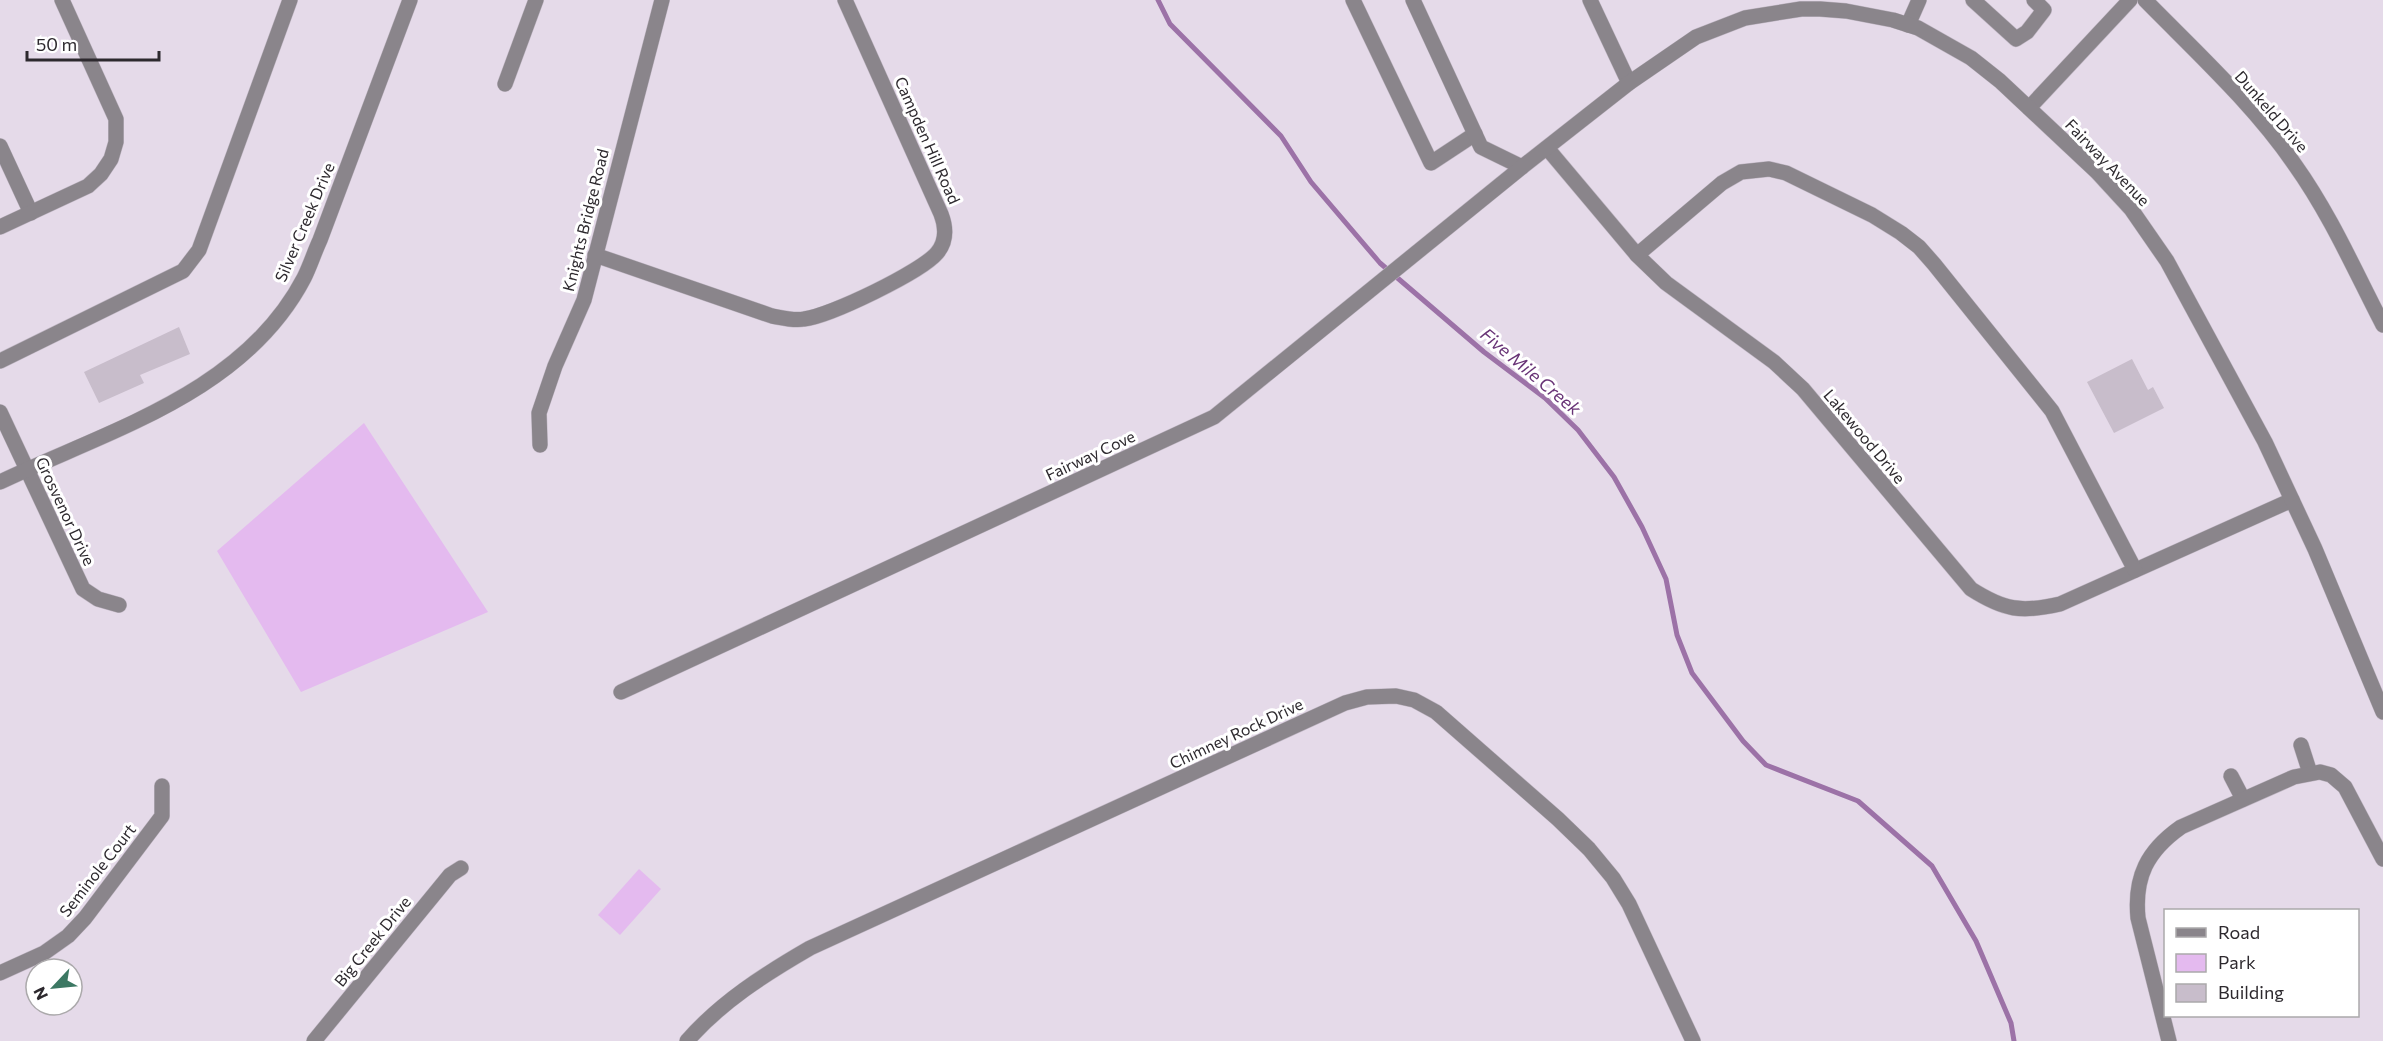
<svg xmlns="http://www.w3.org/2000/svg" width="2383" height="1041" font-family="Commissioner,sans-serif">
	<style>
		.green { fill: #e4baef }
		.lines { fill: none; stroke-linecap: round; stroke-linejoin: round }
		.stream { stroke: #9c72a7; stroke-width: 5 }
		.building { fill: #c8bdcb }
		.minor-casing { stroke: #c0b7c4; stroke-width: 16 }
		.minor { stroke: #8a858b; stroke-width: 15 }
		.labels { text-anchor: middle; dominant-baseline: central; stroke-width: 6; stroke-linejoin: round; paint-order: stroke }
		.street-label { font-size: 16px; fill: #2d292e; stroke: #fff }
		.water-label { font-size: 18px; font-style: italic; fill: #683376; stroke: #fff }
	</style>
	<rect width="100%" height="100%" fill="#e5dae9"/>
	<!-- green -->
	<g class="green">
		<path d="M364,423l124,189 -187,80 -84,-141z"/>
		<path d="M639,869l22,20 -41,46 -22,-20z"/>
	</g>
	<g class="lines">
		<!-- stream -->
		<path class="stream" d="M1158,0l12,24 111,112 30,46 69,81 104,89 61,46 33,32 36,47 28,50 24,52 11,56 15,38 51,68 23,24 92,36 74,65 44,75 35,82 3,18"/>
	</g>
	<!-- building -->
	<g class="building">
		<path d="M179,327l11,27 -50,21 4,8 -45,20 -15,-31z"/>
		<path d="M2132,359l16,31 5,-3 11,21 -50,25 -27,-51z"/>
	</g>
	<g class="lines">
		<!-- minor casing -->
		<g class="minor-casing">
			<g id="minor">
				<path d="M1353,0l78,163 44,-29"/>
				<path d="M1413,0l68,147 41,20"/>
				<path d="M1590,0l39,83"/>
				<path d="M1973,0l43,39 11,-7 17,-22 -10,-10"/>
				<path d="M2145,0c51,52 109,105 150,165 35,49 60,106 88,160"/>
				<path d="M1908,25l11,-25"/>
				<path d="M505,84l31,-84"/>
				<path d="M2029,108l101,-108"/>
				<path d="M0,146l31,67"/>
				<path d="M1547,148l90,107 29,28 108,79 29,27 168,200c33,21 50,24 89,15l232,-104"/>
				<path d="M0,227l88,-41 13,-12 10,-15 5,-17v-23l-54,-119"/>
				<path d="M595,255l177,61c11,2 22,5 32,3 26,-3 117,-47 133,-66 10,-12 9,-26 4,-39l-96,-214"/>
				<path d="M1637,255l85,-72 19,-11 28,-3 17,4 86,42 29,18 18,14 15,17 118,147 83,159"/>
				<path d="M0,361l183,-90 16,-21 91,-250"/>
				<path d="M0,412l83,177 15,10 21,6"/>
				<path d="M540,445l-1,-32 16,-47 29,-66 78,-300"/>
				<path d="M0,482c109,-52 244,-89 304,-204 6,-12 10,-25 16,-38l90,-240"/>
				<path d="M621,692l593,-275 308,-250 107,-84 67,-46 49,-19 56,-9h19l26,2 47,9 25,8 53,30 29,23 97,91 34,37 36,52 98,181 50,107 68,163"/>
				<path d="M2301,745l9,28"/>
				<path d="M2231,776l12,23"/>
				<path d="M0,973l44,-20 24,-17 17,-18 77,-102v-30"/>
				<path d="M314,1041l136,-166 11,-7"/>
				<path d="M687,1041c34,-39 78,-67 123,-93l535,-245 22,-6 29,-1 18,4 22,12 122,107 31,30 24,29 16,26 64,137"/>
				<path d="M2169,1041l-31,-123c-4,-41 9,-67 43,-91l113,-50 26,-5 11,3 14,12 38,72"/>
			</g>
		</g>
		<!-- minor -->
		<use href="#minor" class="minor"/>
	</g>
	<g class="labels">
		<!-- street labels -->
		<g class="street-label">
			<text transform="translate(2272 111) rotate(49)">Dunkeld Drive</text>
			<text transform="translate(928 140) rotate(66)">Campden Hill Road</text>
			<text transform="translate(2108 162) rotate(46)">Fairway Avenue</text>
			<text transform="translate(585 220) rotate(-76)">Knights Bridge Road</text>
			<text transform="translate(304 222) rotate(-67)">Silver Creek Drive</text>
			<text transform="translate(1865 436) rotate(50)">Lakewood Drive</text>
			<text transform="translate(1090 455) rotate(-25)">Fairway Cove</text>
			<text transform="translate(66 511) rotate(65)">Grosvenor Drive</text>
			<text transform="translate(1236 733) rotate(-25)">Chimney Rock Drive</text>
			<text transform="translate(97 870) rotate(-52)">Seminole Court</text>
			<text transform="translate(372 941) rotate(-51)">Big Creek Drive</text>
		</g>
		<!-- water labels -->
		<g class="water-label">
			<text transform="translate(1531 371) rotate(40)">Five Mile Creek</text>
		</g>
	</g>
	<!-- legend -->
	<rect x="2164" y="909" width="195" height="108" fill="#ffffff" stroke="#aba9ab" stroke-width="1.5"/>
	<rect x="2176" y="928" width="30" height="9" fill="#8a858b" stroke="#aba9ab" stroke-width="1.5"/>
	<text x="2218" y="939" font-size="18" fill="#2d292e">Road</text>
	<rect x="2176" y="954" width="30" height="18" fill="#e4baef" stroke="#aba9ab" stroke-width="1.5"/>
	<text x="2218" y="969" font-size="18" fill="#2d292e">Park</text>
	<rect x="2176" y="984" width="30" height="18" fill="#c8bdcb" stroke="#aba9ab" stroke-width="1.5"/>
	<text x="2218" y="999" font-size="18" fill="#2d292e">Building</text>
	<!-- north arrow -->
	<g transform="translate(54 987) rotate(244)"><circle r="28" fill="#ffffff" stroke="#aba9ab" stroke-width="1.5"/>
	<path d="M0-4.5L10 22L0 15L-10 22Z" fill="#3c7863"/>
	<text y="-9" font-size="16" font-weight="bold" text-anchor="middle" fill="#2d292e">N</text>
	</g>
	<!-- scale -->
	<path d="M27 51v9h132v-9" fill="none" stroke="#2d292e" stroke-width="3"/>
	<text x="36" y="51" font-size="18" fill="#2d292e" stroke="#ffffff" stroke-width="4.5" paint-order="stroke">50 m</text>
</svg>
